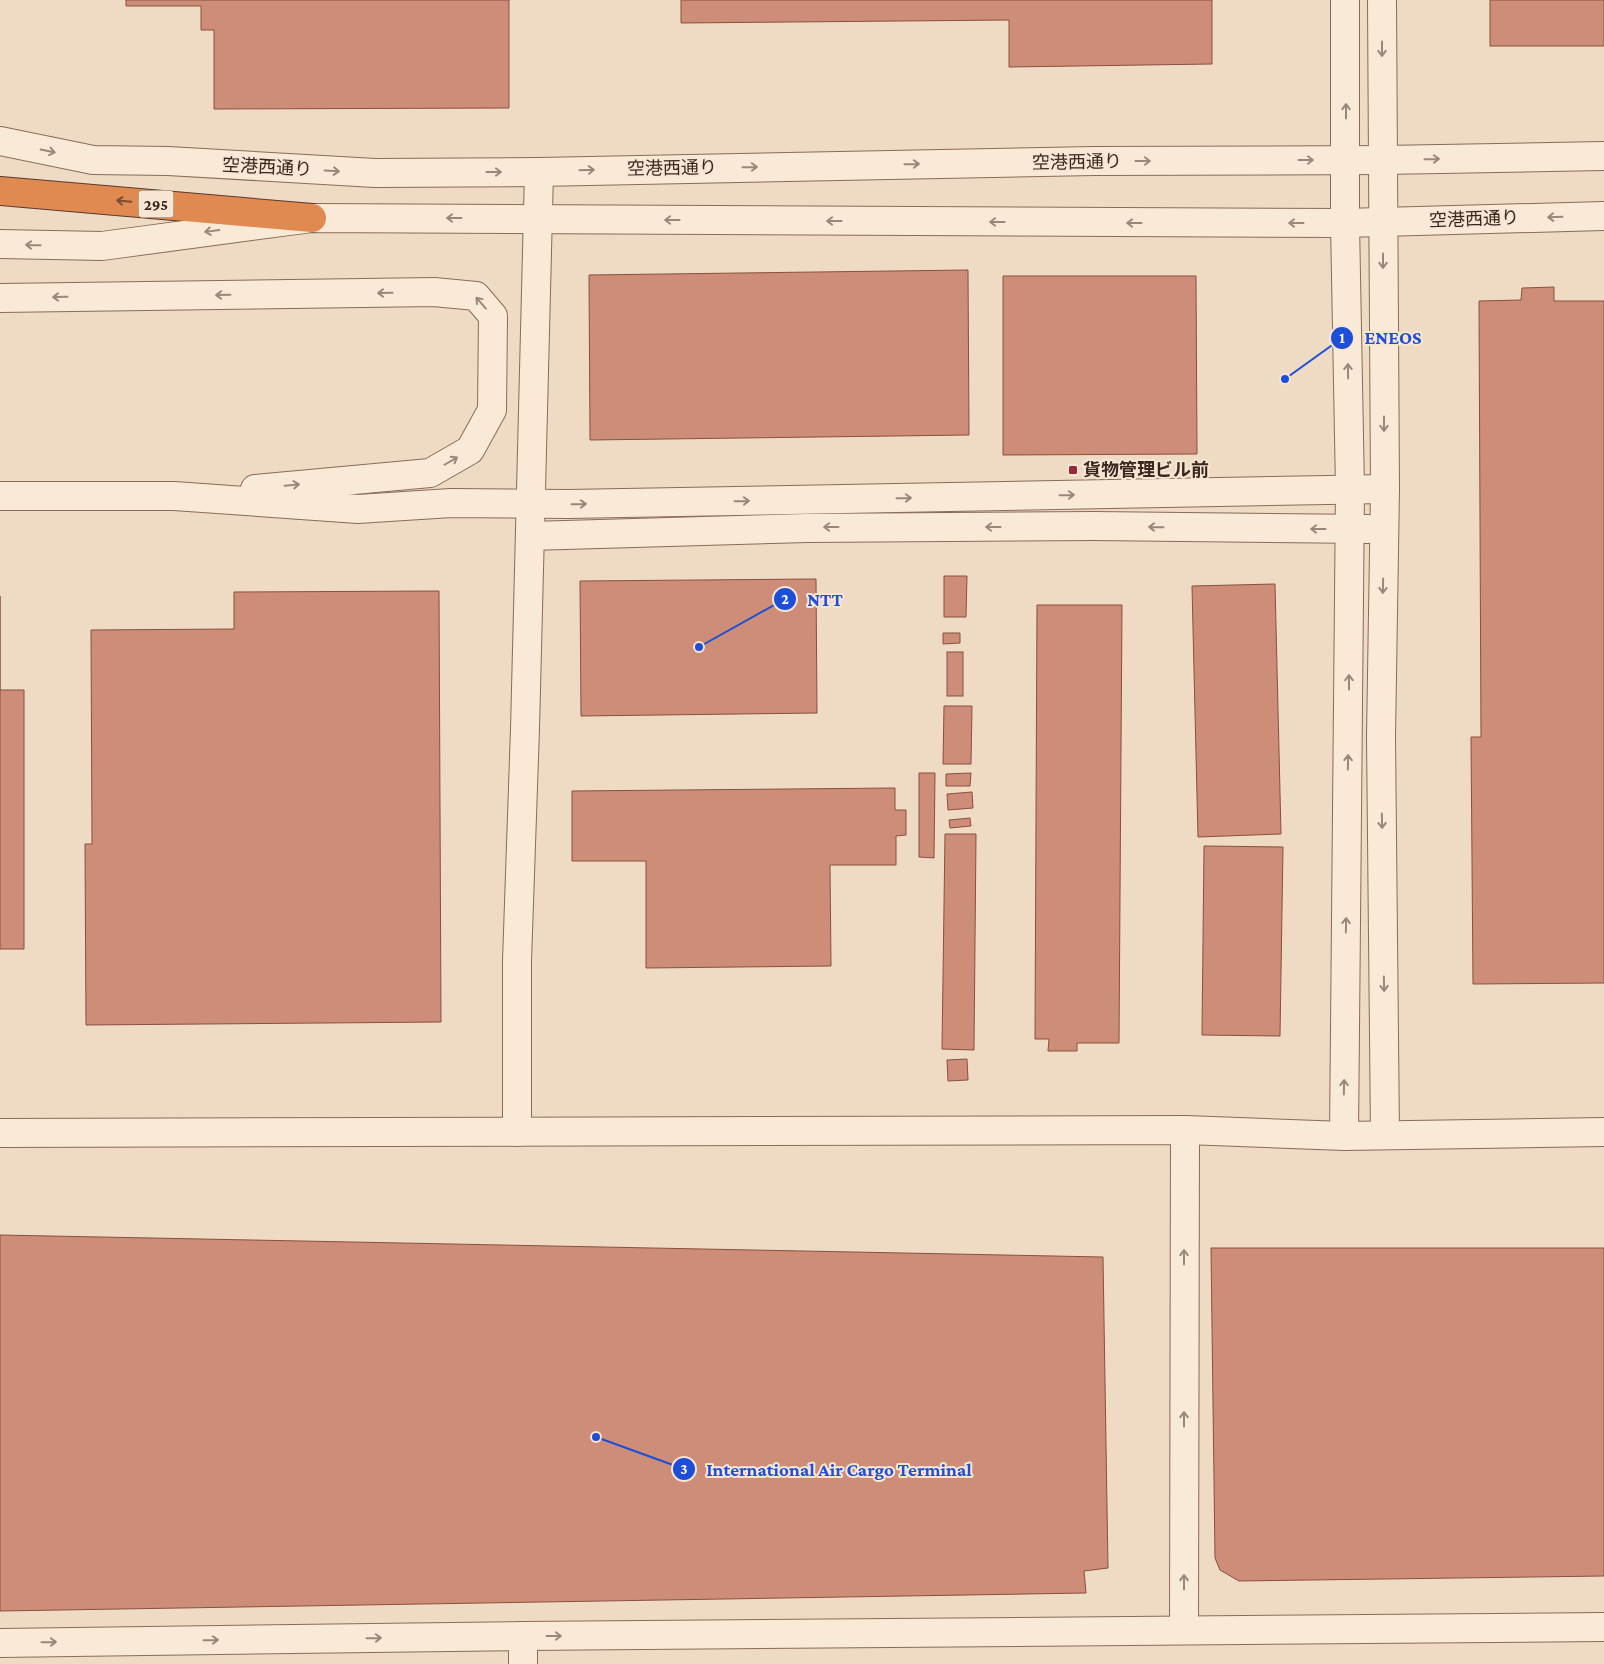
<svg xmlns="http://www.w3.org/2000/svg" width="1604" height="1664" font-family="'Crimson Pro','Noto Sans JP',serif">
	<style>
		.building { fill: #ce8d78; stroke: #89503f }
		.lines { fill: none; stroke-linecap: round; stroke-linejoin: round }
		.minor-casing { stroke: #8a6b59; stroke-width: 30 }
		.highway-casing { stroke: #573a2e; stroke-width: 30 }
		.minor { stroke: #f9e9d7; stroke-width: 28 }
		.highway { stroke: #e08a52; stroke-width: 28 }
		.oneway { stroke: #99887a }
		.oneway2 { stroke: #7c4e33 }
		.poi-dot { fill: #9a283c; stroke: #f6e6d3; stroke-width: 2 }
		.labels { text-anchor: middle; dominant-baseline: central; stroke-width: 4; stroke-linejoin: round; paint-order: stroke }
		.shield { fill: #f6e6d3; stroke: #726054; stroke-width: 1 }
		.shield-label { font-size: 16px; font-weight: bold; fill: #39261e }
		.street-label { font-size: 18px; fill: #39261e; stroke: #f6e6d3 }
		.poi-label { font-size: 18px; font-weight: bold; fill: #39261e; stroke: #f6e6d3; text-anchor: start }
		.leader { fill: none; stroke: #1d4ed8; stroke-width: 2 }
		.callout-dot { fill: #1d4ed8; stroke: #f6e6d3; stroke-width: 2 }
		.mark-label { font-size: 15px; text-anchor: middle; font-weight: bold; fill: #fff }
		.callout-label { font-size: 19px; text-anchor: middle; font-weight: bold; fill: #1d4ed8; stroke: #f6e6d3; stroke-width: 4; stroke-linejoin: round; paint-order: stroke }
	</style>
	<rect width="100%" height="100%" fill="#efdac3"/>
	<!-- building -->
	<g class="building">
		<path d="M126,0h383v108l-295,1v-79h-13v-24h-75z"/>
		<path d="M681,0h531v64l-203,3v-47l-328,3z"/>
		<rect x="1490" y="0" width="114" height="46"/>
		<path d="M968,270l1,165 -379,5 -1,-165z"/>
		<path d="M1003,276h193l1,178 -194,1z"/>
		<path d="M1554,287v14h50v682l-131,1 -2,-247h10l-2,-436 42,-1 1,-12z"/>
		<path d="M944,576h23l-1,41h-22z"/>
		<path d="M816,579l1,134 -236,3 -1,-135z"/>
		<path d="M1275,584l6,250 -83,3 -6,-251z"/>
		<path d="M439,591l2,431 -355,3 -1,-181h7l-1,-214 143,-1v-37z"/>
		<path d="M0,596v94h24v259h-24z"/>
		<path d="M1037,605h85l-3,438h-42v8h-29l1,-12h-14z"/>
		<path d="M943,633h17v10l-17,1z"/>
		<rect x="947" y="652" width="16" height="44"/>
		<path d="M944,706h28l-1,58h-28z"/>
		<path d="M919,773h16l-1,85 -15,-1z"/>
		<path d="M971,773l-1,13h-24v-12z"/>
		<path d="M895,788v22h11v25l-10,1v29h-66l1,101 -185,2v-107h-74v-70z"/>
		<path d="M972,792l1,16 -25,2 -1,-16z"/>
		<path d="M970,818l1,8 -21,2 -1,-8z"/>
		<path d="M945,834h31l-2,216 -32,-1z"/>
		<path d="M1204,846l79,1 -3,189 -78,-1z"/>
		<path d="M967,1059l1,21 -20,1 -1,-21z"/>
		<path d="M0,1235l1103,22 5,311 -24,3 2,22 -1086,18z"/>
		<path d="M1211,1248h393v328l-365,5 -19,-11 -5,-12z"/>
	</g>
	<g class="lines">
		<!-- minor casing -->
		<g class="minor-casing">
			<g id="minor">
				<path d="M1382,0l3,489 -4,248 4,398"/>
				<path d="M0,141l93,19 75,1 207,12 164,-1 555,-11 289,-1 221,-4"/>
				<path d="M0,244l102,2 210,-28 1033,5 259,-7"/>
				<path d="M0,298l434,-6 42,4 17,20 -1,94 -22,40 -40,23 -175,16"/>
				<path d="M0,496h174l184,13 93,-6 117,1 817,-15"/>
				<path d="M530,536l277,-8 287,-2 274,3"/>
				<path d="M517,1132v-171l8,-232 14,-557"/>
				<path d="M0,1133l1185,-3 159,6 260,-4"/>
				<path d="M1344,1136l6,-647 -5,-266v-223"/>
				<path d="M1184,1630l1,-500"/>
				<path d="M523,1636v28"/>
				<path d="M0,1643l523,-7 1081,-9"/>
			</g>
		</g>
		<!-- highway casing -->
		<g class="highway-casing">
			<path id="highway" d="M0,191l312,27"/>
		</g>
		<!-- minor -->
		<use href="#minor" class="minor"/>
		<!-- highway -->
		<use href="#highway" class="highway"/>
	</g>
	<!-- one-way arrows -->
	<defs><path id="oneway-shaft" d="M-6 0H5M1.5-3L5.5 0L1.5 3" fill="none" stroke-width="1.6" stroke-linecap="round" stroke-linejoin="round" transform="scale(1.25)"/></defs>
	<g class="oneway">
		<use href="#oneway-shaft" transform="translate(1382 49) rotate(90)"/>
		<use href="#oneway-shaft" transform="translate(1346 111) rotate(-90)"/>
		<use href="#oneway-shaft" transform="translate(48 151) rotate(11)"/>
		<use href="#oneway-shaft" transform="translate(1432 159) rotate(-1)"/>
		<use href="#oneway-shaft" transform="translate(1306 160)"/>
		<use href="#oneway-shaft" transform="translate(1143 161)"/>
		<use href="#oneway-shaft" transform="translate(912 164) rotate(-1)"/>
		<use href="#oneway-shaft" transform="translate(750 167) rotate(-1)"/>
		<use href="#oneway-shaft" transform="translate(587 170) rotate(-2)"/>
		<use href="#oneway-shaft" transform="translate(332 171) rotate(3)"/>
		<use href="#oneway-shaft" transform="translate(494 172)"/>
		<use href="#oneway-shaft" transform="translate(1555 217) rotate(178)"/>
		<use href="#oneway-shaft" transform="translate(454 218) rotate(-180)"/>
		<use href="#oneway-shaft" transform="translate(672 220) rotate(-180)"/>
		<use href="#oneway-shaft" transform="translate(834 221) rotate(-180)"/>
		<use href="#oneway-shaft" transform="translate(997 222) rotate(-180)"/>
		<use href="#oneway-shaft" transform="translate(1134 223) rotate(-180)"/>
		<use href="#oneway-shaft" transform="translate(1296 223) rotate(-180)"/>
		<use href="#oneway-shaft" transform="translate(212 231) rotate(172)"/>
		<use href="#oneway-shaft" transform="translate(33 245) rotate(-179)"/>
		<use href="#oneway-shaft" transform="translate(1383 261) rotate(90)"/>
		<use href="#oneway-shaft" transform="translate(385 293) rotate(179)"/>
		<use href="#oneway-shaft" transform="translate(223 295) rotate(179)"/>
		<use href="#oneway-shaft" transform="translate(60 297) rotate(179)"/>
		<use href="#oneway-shaft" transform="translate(481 303) rotate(-131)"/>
		<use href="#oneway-shaft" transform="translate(1348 371) rotate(-91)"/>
		<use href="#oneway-shaft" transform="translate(1384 424) rotate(90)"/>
		<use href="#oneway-shaft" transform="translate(451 461) rotate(-30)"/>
		<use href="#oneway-shaft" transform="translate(292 485) rotate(-5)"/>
		<use href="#oneway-shaft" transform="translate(1067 495) rotate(-1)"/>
		<use href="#oneway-shaft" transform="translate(904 498) rotate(-1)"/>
		<use href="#oneway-shaft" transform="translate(742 501) rotate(-1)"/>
		<use href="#oneway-shaft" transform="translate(579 504) rotate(-1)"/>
		<use href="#oneway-shaft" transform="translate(831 527) rotate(180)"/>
		<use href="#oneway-shaft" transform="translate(993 527) rotate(180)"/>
		<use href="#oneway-shaft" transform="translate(1156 527) rotate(-179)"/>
		<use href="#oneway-shaft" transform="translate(1318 529) rotate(-180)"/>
		<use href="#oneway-shaft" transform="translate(1383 586) rotate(91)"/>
		<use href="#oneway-shaft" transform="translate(1349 682) rotate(-90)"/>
		<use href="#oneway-shaft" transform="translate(1348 762) rotate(-89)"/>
		<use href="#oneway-shaft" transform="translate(1382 821) rotate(89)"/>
		<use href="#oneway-shaft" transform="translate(1346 925) rotate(-89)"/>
		<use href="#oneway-shaft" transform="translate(1384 984) rotate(89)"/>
		<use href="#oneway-shaft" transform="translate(1344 1087) rotate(-89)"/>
		<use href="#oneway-shaft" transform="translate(1184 1257) rotate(-90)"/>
		<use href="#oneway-shaft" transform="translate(1184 1419) rotate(-90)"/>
		<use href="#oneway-shaft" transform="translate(1184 1582) rotate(-90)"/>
		<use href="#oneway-shaft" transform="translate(554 1636)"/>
		<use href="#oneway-shaft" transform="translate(374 1638) rotate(-1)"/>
		<use href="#oneway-shaft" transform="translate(211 1640) rotate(-1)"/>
		<use href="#oneway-shaft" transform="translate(49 1642) rotate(-1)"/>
	</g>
	<use class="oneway2" href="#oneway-shaft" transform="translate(124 201) rotate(-175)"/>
	<!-- markers -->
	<rect class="poi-dot" x="1068" y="465" width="10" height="10" rx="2.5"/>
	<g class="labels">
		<!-- shield labels -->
		<rect class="shield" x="138.5" y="190.5" width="35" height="27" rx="4"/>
		<g class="shield-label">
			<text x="156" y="204">295</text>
		</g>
		<!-- street labels -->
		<g class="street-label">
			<text transform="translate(1077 162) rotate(-1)">空港西通り</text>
			<text transform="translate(267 167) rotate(3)">空港西通り</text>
			<text transform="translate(672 168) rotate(-1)">空港西通り</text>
			<text transform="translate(1474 219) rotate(-2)">空港西通り</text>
		</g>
		<!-- poi labels -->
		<g class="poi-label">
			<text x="1083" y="470">貨物管理ビル前</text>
		</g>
	</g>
	<!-- callouts -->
	<path class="leader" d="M1285 379L1342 338M699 647L785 599M596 1437L684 1469"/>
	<g class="callout-dot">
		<circle cx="1285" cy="379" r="5"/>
		<circle cx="699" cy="647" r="5"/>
		<circle cx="596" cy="1437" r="5"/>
		<circle cx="1342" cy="338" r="12"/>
		<circle cx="785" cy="599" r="12"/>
		<circle cx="684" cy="1469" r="12"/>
	</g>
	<g class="mark-label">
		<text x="1342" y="343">1</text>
		<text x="785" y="604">2</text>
		<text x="684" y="1474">3</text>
	</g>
	<g class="callout-label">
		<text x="1393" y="344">ENEOS</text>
		<text x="825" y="606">NTT</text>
		<text x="839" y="1476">International Air Cargo Terminal</text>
	</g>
</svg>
